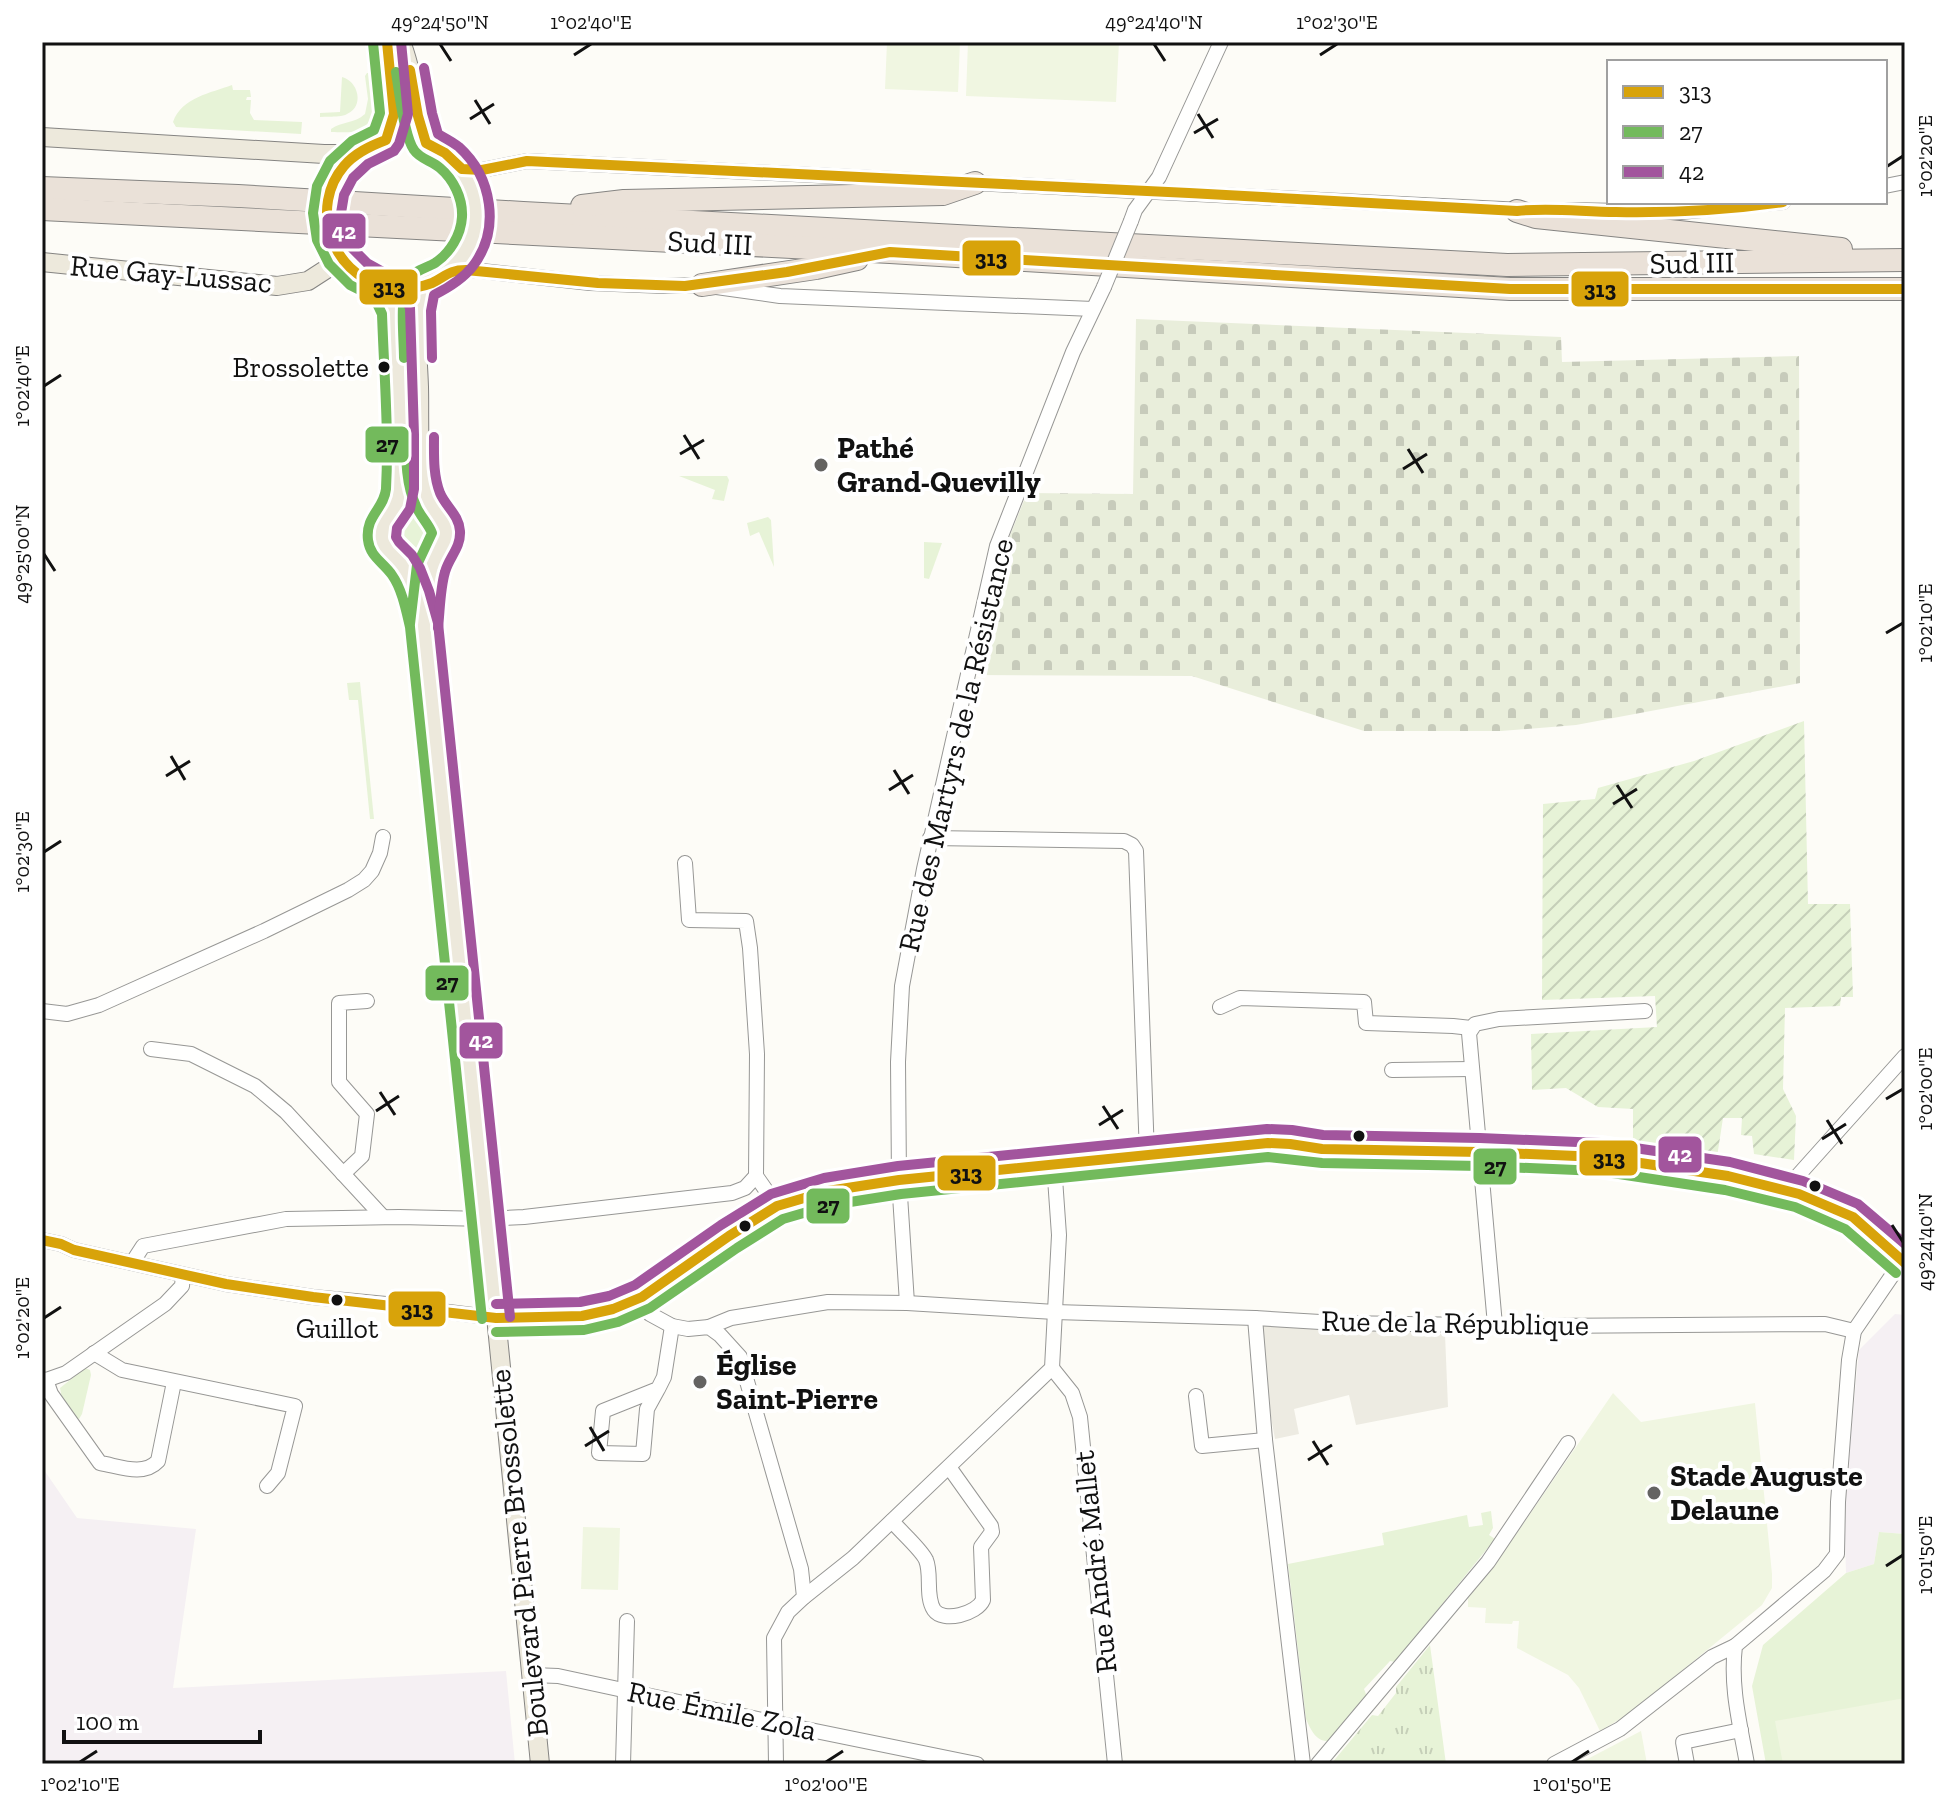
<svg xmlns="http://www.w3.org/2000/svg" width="1947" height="1806" font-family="'Zilla Slab',serif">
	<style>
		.industrial { fill: #f5f0f3 }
		.grass { fill: #e7f3d7 }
		.cemetery { fill: url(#cemetery-stones) }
		.park { fill: url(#park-tufts) }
		.garden { fill: url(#garden-furrows) }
		.pitch { fill: #f0f6e1 }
		.plaza { fill: #edebe2 }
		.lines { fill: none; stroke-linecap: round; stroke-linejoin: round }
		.minor-casing { stroke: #979795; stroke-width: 16 }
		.major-casing { stroke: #858482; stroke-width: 20 }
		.highway-casing { stroke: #858482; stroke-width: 24 }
		.minor { stroke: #fffffe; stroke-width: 14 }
		.major { stroke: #ede9dc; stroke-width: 18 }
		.highway { stroke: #eae1d8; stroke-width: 22 }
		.minor-bridge-casing { stroke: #979795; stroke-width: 16; stroke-linecap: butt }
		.major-bridge-casing { stroke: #858482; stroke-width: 20; stroke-linecap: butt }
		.minor-bridge { stroke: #fffffe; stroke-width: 14 }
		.major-bridge { stroke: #ede9dc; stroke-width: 18 }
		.bus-1-casing { stroke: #fff; stroke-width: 16 }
		.bus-2-casing { stroke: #fff; stroke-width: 16 }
		.bus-3-casing { stroke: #fff; stroke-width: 16 }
		.bus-1 { stroke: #d8a30a; stroke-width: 10 }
		.bus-2 { stroke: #73ba5c; stroke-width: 10 }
		.bus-3 { stroke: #a2559d; stroke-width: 10 }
		.ticks { fill: none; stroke: #111; stroke-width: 3 }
		.bus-dot { fill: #111; stroke: #fff; stroke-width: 3 }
		.poi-dot { fill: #646362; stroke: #fff; stroke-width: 3 }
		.labels { text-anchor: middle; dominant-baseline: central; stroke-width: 8; stroke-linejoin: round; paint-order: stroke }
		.bus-label { font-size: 28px; fill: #111; stroke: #fff; text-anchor: end }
		.street-label { font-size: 30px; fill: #111; stroke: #fff }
		.poi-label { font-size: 30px; font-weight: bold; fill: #111; stroke: #fff; text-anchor: start }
		.line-badge { stroke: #fff; stroke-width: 3 }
		.badge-label { font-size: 22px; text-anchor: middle; font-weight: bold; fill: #fff }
		.pale-badge-label { font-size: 22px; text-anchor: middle; font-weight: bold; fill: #111 }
		.neatline { fill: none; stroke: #111; stroke-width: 3 }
		.ticks-label { font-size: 20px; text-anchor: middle; fill: #111 }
	</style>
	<defs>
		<pattern id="cemetery-stones" width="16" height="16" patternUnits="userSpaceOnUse" patternTransform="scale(2)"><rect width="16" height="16" fill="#e9eedb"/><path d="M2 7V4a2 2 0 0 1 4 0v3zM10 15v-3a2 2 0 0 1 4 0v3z" fill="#c7cbbb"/></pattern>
		<pattern id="park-tufts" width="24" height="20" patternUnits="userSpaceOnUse" patternTransform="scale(2)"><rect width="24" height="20" fill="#e7f3d7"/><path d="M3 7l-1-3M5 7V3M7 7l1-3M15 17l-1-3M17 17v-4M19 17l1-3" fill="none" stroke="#c5cfb8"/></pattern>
		<pattern id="garden-furrows" width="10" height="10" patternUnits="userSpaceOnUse" patternTransform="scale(2)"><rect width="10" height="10" fill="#e7f3d7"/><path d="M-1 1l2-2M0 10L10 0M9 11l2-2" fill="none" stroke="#c5cfb8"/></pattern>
	</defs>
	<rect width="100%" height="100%" fill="#fdfcf7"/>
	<!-- industrial -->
	<g class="industrial">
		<path d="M1895,1314l10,1v219l-26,-2 -5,32 -28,9 -2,-68 15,-155z"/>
		<path d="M42,1467l35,51 119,11 -23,159 333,-17 9,93h-473z"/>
	</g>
	<!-- grass -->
	<g class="grass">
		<path d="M367,73h4c3,19 10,49 -14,58 -7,2 -18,1 -26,1v-3c11,-8 23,-5 34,-15l3,-15 -3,-23z"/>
		<path d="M342,77c16,4 23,29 5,37 -7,4 -19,2 -27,3v-4l20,-1z"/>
		<path d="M232,85l1,5h17l1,7h-4l-1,3h5l-1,13 4,7 48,2 -1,12 -125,-7 -3,-5c9,-25 38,-29 59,-37z"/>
		<path d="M679,476h48l2,4 -5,21 -12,-2 3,-9z"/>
		<circle cx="412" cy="533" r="23"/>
		<path d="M768,517l3,3 3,47 -15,-35 -9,4 -3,-13z"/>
		<path d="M924,542l18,1 -13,36 -5,-1z"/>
		<path d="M360,682l14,137h-4l-12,-119h-9l-2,-17z"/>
		<path d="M85,1368l5,2 1,5 -9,39 -3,5 -3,-1 -14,-19 -2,-11z"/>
		<path d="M1491,1511l2,17 -4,7 6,4 -100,123 -5,-1 -26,28 3,8 -38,44c-13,1 -18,-11 -23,-22l-18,-155 96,-19 -2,-12 85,-18 2,12 14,-2 -2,-12z"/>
		<path d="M1879,1532l26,2v230h-139l-14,-78 11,-41 83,-72 28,-9z"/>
	</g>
	<!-- cemetery -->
	<path class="cemetery" d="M1136,319l425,18 1,25 237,-6 1,327 -224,42 -75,6h-137l-172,-55 -215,-1 30,-132 20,-50 106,1z"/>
	<!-- park -->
	<path class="park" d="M1430,1645l16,119h-115l41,-49 6,1 18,-23v-6z"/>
	<!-- garden -->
	<path class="garden" d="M1804,721l4,183h42l3,93h-12l-1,9 -55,2 -2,81 13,27 -2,44 -40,-6 -2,-18 -11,-1 1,-17h-19l-6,39 -84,-12v-36l-35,-2 -32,-19 -34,2 -1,-56 126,-7 -2,-31 -113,4 1,-196 52,-5 3,-11 96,-27z"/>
	<!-- pitch -->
	<g class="pitch">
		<path d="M887,42h73l-2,50 -73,-3z"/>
		<path d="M968,42h151l-3,60 -150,-6z"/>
		<path d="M1613,1393l28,29 114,-19 17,171v14l-10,17 -132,108 -30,18 -21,-43 -11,-13 -51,-27 2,-27h-6l-1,3 -27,-1 1,-15 -18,-1v-9l27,-33z"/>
		<path d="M583,1527l37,1 -2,62 -37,-1z"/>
		<path d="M1905,1698v66h-122l-8,-43z"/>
		<path d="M1641,1731l6,33h-69z"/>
	</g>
	<!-- plaza -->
	<path class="plaza" d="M1262,1325l183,9 3,73 -92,18 -7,-30 -55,14 5,25 -24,5 -5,-27z"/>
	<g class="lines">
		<!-- minor casing -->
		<g class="minor-casing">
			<g id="minor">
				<path d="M462,169l20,1 45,-9 996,49"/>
				<path d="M1885,186l20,-4"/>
				<path d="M1568,210l113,2 102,-10"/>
				<path d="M1131,221l4,-11 24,-33 62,-135"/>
				<path d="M452,269l30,2 108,12 74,3 38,-1 78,11 313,13"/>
				<path d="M930,838l194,3 8,4 4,6 11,304"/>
				<path d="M685,863l4,57 57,1 4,27 7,106 -1,122 21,30"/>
				<path d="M1220,1007l20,-9 124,4 2,21 87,3 18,2"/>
				<path d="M42,1011l25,3 32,-9 165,-74 84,-41 16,-10 8,-9 8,-18 3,-16"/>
				<path d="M151,1049l40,5 64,32 31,26 97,105"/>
				<path d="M1392,1070l80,-1"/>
				<path d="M343,1174l19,-18 5,-42 -28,-32v-79l28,-2"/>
				<path d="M1785,1190l120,-134"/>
				<path d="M42,1240l19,4 13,6 152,34 87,13 73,7 110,14 86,-2 31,-7 29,-12 87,-61 48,-30 51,-15 71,-11 369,-37 22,1 32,5 158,3 120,5 128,19 71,18 54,23 52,46"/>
				<path d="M132,1263l11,-17 143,-27 113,-2 87,2 38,-2 208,-24 13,-5 11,-12"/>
				<path d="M642,1297l8,17 22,12 16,3 21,-2 11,8 20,22 61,212 3,28 -16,15 -14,26 2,126"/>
				<path d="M907,1303l-8,-123 -1,-118 4,-76 22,-117 73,-323 76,-194 31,-65"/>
				<path d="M1255,1318l10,122 38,324"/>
				<path d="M1495,1325l-26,-292 6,-9 24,-5 146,-8"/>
				<path d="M709,1327l22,-9 97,-16 79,1 148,9 200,6 82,5 206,3 282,-2 29,7"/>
				<path d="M94,1353l28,17 173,36 -17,67 -11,13"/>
				<path d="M1052,1368l20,25 8,24 35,347"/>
				<path d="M42,1379l4,1 20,-7 99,-69 17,-18 1,-11"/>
				<path d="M46,1380l5,14 49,69c19,3 43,14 58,-2l16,-79"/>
				<path d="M658,1389l-11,20 -4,45 -44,-1 4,-42 55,-22 6,-12 8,-51"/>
				<path d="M1196,1396l6,50 63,-6"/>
				<path d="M892,1521c7,9 30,29 34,39 6,14 -1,36 8,50 9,13 43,4 49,-10l-2,-53 11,-15 -1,-6 -42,-59"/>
				<path d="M804,1597l49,-39 199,-190 7,-133 -5,-71"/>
				<path d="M532,1675l26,1 223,48 196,40"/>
				<path d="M623,1764l4,-143"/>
				<path d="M1318,1764l170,-202 80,-119"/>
				<path d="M1554,1764l66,-35 92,-72 23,-11"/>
				<path d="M1687,1764l-4,-22 58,-12"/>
				<path d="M1747,1764c-7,-40 -17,-77 -12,-118l89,-75 13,-17 1,-52 11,-142 5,-29 48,-70"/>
			</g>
		</g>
		<!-- major casing -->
		<g class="major-casing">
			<g id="major">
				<path d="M401,42c13,32 15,68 25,101"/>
				<path d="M42,137l282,17h32"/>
				<path d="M386,140l8,-26 -7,-72"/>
				<path d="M336,177c36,-53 108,-51 135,10"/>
				<path d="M337,252c34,53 99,47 132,-5"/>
				<path d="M42,262l235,24 31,-5 34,-22"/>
				<path d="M421,286c-8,33 -3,68 -2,101 1,39 -3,82 11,119"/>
				<path d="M384,287l12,24 4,166 -3,29"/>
				<circle cx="414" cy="533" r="32"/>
				<path d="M402,563l14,34 8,28 69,661 47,478"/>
				<path d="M425,614l3,-26 6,-29"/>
			</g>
		</g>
		<!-- highway casing -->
		<g class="highway-casing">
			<g id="highway">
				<path d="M42,188l196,8 285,17 984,52 398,-5"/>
				<path d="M582,206l42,-5 319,-7 32,-11"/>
				<path d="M42,209l848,43 620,37h395"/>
				<path d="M1517,211l19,6 305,32"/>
				<path d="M702,285l114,-17 41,-9"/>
			</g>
		</g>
		<!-- minor -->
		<use href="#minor" class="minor"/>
		<!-- major -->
		<use href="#major" class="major"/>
		<!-- highway -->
		<use href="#highway" class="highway"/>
		<!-- minor-bridge casing -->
		<g class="minor-bridge-casing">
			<path id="minor-bridge" d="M1104,287l27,-66"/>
		</g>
		<!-- major-bridge casing -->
		<g class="major-bridge-casing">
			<g id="major-bridge">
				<path d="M331,241c-6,-23 -5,-42 5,-64"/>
				<path d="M469,247c8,-24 8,-35 2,-60"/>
			</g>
		</g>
		<!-- minor-bridge -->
		<use href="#minor-bridge" class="minor-bridge"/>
		<!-- major-bridge -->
		<use href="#major-bridge" class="major-bridge"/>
		<!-- bus-1 casing -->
		<g class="bus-1-casing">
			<g id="bus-1">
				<path d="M387,42l7,72 -8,26c-16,6 -31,13 -42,26 -35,41 -13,107 39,120 16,4 33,3 49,-3 14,-7 17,-13 34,-13l132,13 87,3 102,-14 103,-20 620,37h395"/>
				<path d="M410,70l8,46 8,27 19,10 17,16 20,1 45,-9 662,32 328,18c33,-4 66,1 99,1 56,1 112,-2 167,-10"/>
				<path d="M42,1240l19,4 13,6 152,34 87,13 183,21 86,-2 31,-7 29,-12 87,-61 48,-30 51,-15 71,-11 369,-37 22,1 32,5 158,3 120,5 128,19 71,18 54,23 52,46"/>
			</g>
		</g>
		<!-- bus-2 casing -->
		<g class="bus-2-casing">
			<g id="bus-2">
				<path d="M373,43l7,70 -6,17 -22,11 -22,20 -13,25 -4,27 4,27 12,24 21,21 24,12 8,17c2,58 7,117 4,175 -2,20 -21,27 -18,51 2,17 15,22 24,35 10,14 14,35 18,52l72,692"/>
				<path d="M396,72c3,19 8,64 18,78 6,9 18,11 26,18 13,11 23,30 22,49 -1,18 -12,36 -27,46 -8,5 -21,7 -26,16 -10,15 -5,60 -5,79"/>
				<path d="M406,437c0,23 0,48 10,69 4,10 12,17 16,27l-15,32 -7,59"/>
				<path d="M496,1332l88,-2 34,-8 32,-14 87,-60 46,-29 48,-14 70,-11 367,-37 54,6 158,3 119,5 126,19 70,17 50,22 51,44"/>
			</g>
		</g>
		<!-- bus-3 casing -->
		<g class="bus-3-casing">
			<g id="bus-3">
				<path d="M401,42l7,72 -9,30 -5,7 -26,13 -15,14 -9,17 -3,18 3,18 8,17 15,15 27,15 16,30 4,127v54l-4,20 -13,19 -1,9 3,5 13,13 8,13 9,23 9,32 72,694"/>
				<path d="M424,68l8,45 6,21c7,4 15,8 21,13 33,30 42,82 14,119 -10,13 -25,22 -39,29l-3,16 1,47"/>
				<path d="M434,437c0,18 -1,38 6,56 6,14 19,22 20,38 1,17 -11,26 -15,41 -5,17 -5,38 -7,56"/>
				<path d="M496,1304l84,-2 29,-6 26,-11 86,-60 50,-31 53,-16 74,-12 369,-37 25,1 31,5 157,3 121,5 129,19 73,19 55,23 47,40"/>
			</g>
		</g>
		<!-- bus-1 -->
		<use href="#bus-1" class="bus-1"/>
		<!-- bus-2 -->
		<use href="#bus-2" class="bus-2"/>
		<!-- bus-3 -->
		<use href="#bus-3" class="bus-3"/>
	</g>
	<!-- ticks -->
	<path class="ticks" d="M440,44l11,17M1154,44l11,17M574,55l17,-11M1320,55l17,-11M475,100l15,24M1198,114l15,24M470,119l24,-15M1194,133l24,-14M1886,167l17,-11M44,386l17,-11M684,435l15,24M1408,449l15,24M680,454l24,-14M1403,469l24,-15M44,554l11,17M1886,633l17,-10M171,756l14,24M894,770l15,24M166,776l24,-15M1617,785l15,23M889,790l24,-15M1613,804l24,-15M44,852l17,-11M380,1092l15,23M1886,1099l17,-10M1103,1106l15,23M376,1111l23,-15M1827,1120l15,24M1099,1125l24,-15M1822,1139l24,-15M1892,1225l11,17M44,1318l17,-11M590,1427l14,24M1313,1441l15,24M585,1446l24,-15M1308,1460l24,-15M1886,1566l17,-11M80,1762l17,-11M826,1762l17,-11M1572,1762l17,-11"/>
	<!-- markers -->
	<g class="bus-dot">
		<circle cx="384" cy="367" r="7"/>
		<circle cx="1359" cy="1136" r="7"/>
		<circle cx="1815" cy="1186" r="7"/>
		<circle cx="745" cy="1226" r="7"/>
		<circle cx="337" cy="1300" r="7"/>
	</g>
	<g class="poi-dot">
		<circle cx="821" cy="465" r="8"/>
		<circle cx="700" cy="1382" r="8"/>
		<circle cx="1654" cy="1493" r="8"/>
	</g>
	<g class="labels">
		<!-- bus labels -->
		<g class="bus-label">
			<text x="369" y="367">Brossolette</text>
			<text x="337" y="1328" text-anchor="middle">Guillot</text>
		</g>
		<!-- street labels -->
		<g class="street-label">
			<text transform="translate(710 243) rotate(3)">Sud III</text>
			<text transform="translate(1692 263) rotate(-1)">Sud III</text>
			<text transform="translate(171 274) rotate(5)">Rue Gay-Lussac</text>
			<text transform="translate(956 745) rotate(-77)">Rue des Martyrs de la Résistance</text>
			<text transform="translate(1455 1323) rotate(1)">Rue de la République</text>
			<text transform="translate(519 1553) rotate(-96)">Boulevard Pierre Brossolette</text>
			<text transform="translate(1095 1562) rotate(-96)">Rue André Mallet</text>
			<text transform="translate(722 1711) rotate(12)">Rue Émile Zola</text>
		</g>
		<!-- poi labels -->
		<g class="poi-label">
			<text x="837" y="448">Pathé<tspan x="837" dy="34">Grand-Quevilly</tspan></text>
			<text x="716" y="1365">Église<tspan x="716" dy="34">Saint-Pierre</tspan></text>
			<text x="1670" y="1476">Stade Auguste<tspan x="1670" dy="34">Delaune</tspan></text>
		</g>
	</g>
	<g class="line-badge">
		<rect x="321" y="212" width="46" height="38" rx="8" fill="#a2559d"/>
		<rect x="961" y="239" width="61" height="38" rx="8" fill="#d8a30a"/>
		<rect x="358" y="268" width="61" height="38" rx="8" fill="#d8a30a"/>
		<rect x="1570" y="270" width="60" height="38" rx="8" fill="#d8a30a"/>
		<rect x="364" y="425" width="46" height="39" rx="8" fill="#73ba5c"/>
		<rect x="424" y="964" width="46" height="38" rx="8" fill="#73ba5c"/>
		<rect x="458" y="1021" width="46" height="39" rx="8" fill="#a2559d"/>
		<rect x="1657" y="1135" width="46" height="39" rx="8" fill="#a2559d"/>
		<rect x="1578" y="1139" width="61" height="38" rx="8" fill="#d8a30a"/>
		<rect x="1472" y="1147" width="46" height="39" rx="8" fill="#73ba5c"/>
		<rect x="936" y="1154" width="61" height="38" rx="8" fill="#d8a30a"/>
		<rect x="805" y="1187" width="46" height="38" rx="8" fill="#73ba5c"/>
		<rect x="387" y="1290" width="60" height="38" rx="8" fill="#d8a30a"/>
	</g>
	<g class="badge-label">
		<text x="344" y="239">42</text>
		<text x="481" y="1048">42</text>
		<text x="1680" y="1162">42</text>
	</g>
	<g class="pale-badge-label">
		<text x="991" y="266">313</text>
		<text x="389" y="295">313</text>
		<text x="1600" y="297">313</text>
		<text x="387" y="452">27</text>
		<text x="447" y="990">27</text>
		<text x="1609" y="1166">313</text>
		<text x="1495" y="1174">27</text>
		<text x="966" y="1181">313</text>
		<text x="828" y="1213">27</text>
		<text x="417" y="1317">313</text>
	</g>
	<!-- border -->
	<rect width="1947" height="1806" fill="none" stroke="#ffffff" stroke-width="88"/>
	<!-- legend -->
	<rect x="1607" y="60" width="280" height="144" fill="#ffffff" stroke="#a0a0a0" stroke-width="2"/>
	<rect x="1623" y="86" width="40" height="12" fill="#d8a30a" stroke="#a0a0a0" stroke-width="2"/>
	<text x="1679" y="100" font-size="24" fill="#111111">313</text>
	<rect x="1623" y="126" width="40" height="12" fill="#73ba5c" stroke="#a0a0a0" stroke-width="2"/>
	<text x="1679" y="140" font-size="24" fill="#111111">27</text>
	<rect x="1623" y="166" width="40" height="12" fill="#a2559d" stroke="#a0a0a0" stroke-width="2"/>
	<text x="1679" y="180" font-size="24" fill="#111111">42</text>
	<!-- scale -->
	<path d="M64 1730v12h196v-12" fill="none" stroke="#111111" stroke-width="4"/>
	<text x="76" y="1730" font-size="24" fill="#111111" stroke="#ffffff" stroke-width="6" paint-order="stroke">100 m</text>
	<rect x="44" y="44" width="1859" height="1718" class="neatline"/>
	<g class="ticks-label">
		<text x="440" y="29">49°24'50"N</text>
		<text x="591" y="29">1°02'40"E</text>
		<text x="1154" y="29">49°24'40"N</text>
		<text x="1337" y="29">1°02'30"E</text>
		<text transform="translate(1925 156) rotate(-90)" y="7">1°02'20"E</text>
		<text transform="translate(22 386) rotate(-90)" y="7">1°02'40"E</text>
		<text transform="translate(22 554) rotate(-90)" y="7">49°25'00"N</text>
		<text transform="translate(1925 623) rotate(-90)" y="7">1°02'10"E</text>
		<text transform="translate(22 852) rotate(-90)" y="7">1°02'30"E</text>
		<text transform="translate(1925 1089) rotate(-90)" y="7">1°02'00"E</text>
		<text transform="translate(1925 1242) rotate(-90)" y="7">49°24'40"N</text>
		<text transform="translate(22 1318) rotate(-90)" y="7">1°02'20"E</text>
		<text transform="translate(1925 1555) rotate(-90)" y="7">1°01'50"E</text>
		<text x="80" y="1791">1°02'10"E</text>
		<text x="826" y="1791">1°02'00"E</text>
		<text x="1572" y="1791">1°01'50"E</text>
	</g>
</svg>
